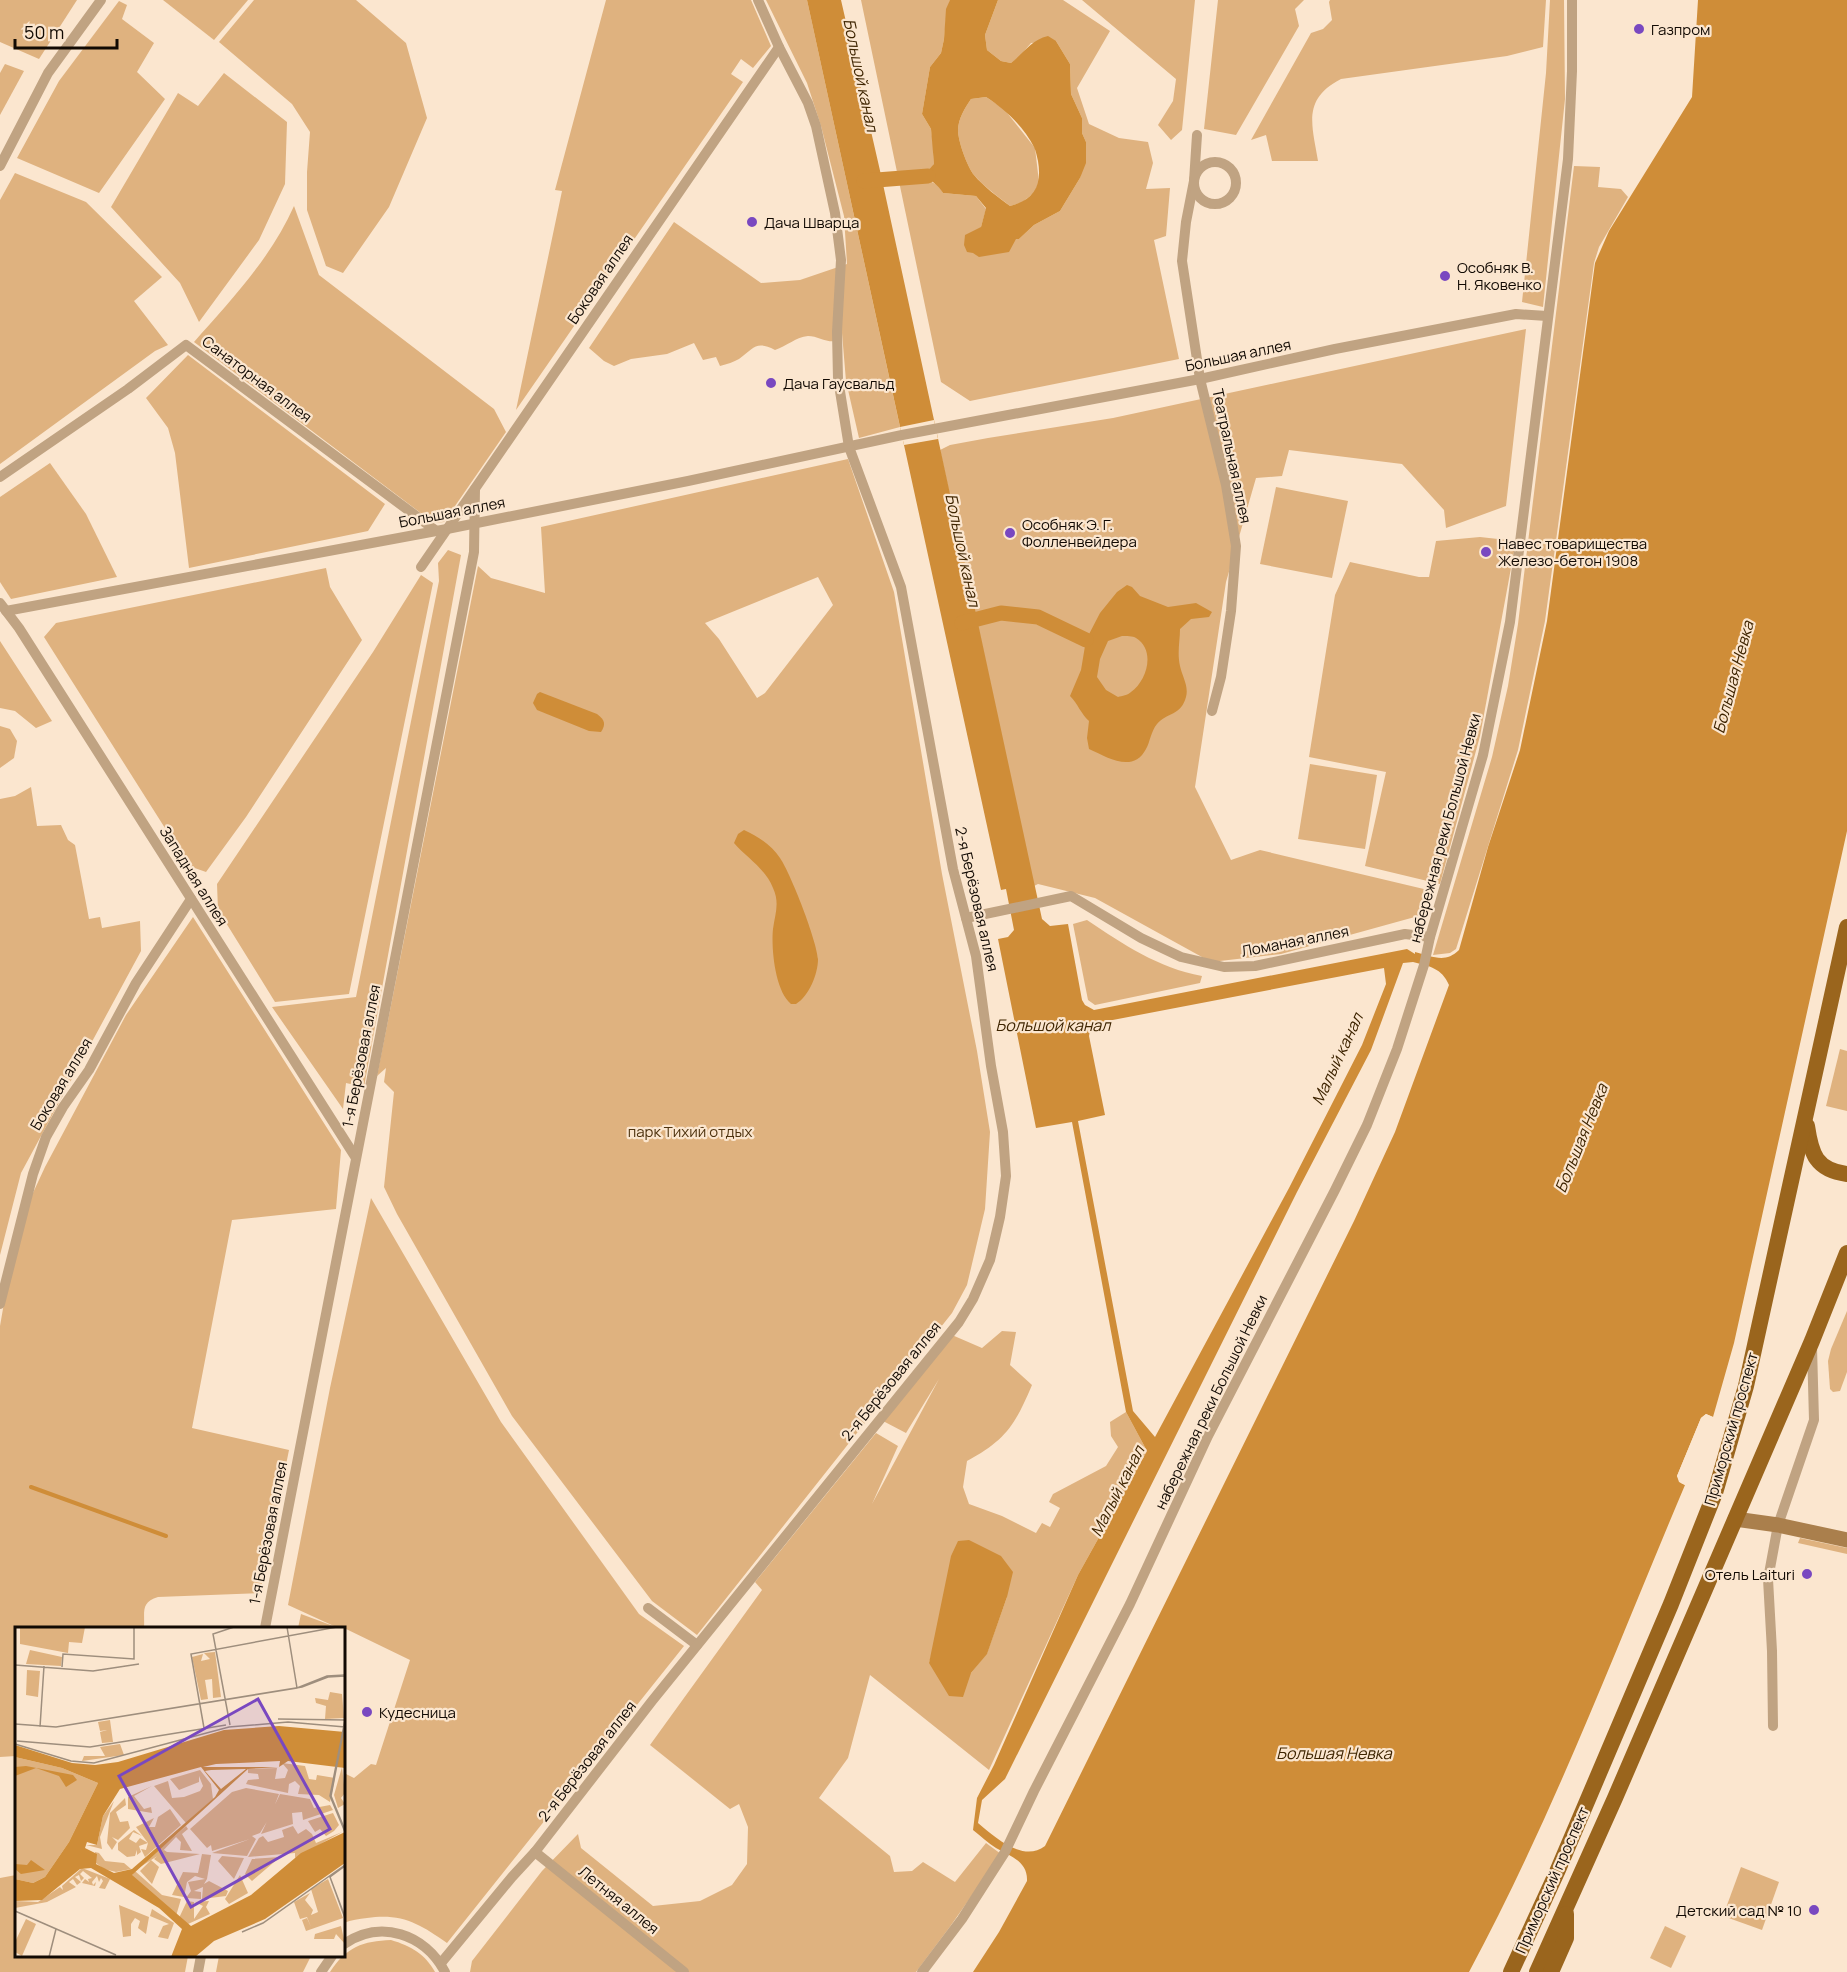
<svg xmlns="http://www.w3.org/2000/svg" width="1847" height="1972" font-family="Manrope,sans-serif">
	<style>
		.green { fill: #dfb27f; fill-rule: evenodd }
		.water { fill: #cf8d38; fill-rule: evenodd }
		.pier { fill: #fbe6cf }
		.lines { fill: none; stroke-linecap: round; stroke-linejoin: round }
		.stream { stroke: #cf8d38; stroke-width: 4 }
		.canal { stroke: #cf8d38; stroke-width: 15 }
		.street { stroke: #c0a382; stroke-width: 10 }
		.secondary { stroke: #aa7f4c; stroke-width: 15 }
		.primary { stroke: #9a651d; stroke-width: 16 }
		.poi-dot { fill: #7948c0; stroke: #fbe6cf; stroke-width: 2 }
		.labels { text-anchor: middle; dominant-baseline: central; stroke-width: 4.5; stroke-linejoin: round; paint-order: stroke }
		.poi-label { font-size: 15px; fill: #120a03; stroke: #fbe6cf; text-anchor: start }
		.street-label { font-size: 15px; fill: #120a03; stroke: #fbe6cf }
		.park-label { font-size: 15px; fill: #4d320e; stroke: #fbe6cf }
		.water-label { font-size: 16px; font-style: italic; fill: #3e2400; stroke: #fbe6cf }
		.inset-road { fill: none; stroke: #9e8e7d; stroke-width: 1.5 }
		.view { fill: #7948c0; fill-opacity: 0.15; stroke: #7948c0; stroke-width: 3 }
		.inset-edge { fill: none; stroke: #120a03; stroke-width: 3 }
	</style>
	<rect width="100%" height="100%" fill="#fbe6cf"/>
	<!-- green -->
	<g class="green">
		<path d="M0,0h77l-38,59 -39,-17z"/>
		<path d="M163,0h85l-34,40z"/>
		<path d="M254,0h102l50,43 21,75 -38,89 -46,66 -17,-7 -19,-56v-38l3,-40 -18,-28 -73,-62z"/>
		<path d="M606,0h145l20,46 -18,22 -12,-9 -10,15 12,8 -227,328 46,-219 -7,-1z"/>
		<path d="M766,0h41l93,427 -41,11 -13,-57 -4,-48 -5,8c-11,2 -19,-5 -29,-5 -12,1 -21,10 -33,14 -19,-10 -21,-2 -36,9 -5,3 -12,5 -19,7l-4,-9 -13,3 -9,-17 -27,11 -36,5 -17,7 -10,-5 -15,-13 85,-126 87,61 39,-3 47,-16 -3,-48 -23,-90 -14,-43z"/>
		<path d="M861,0h93l-4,1 -3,8 -3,30 -3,14 -11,14 -8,47 9,15 2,15 1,20 -4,17 9,5 4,7 33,3 10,13 -5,18 38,12 15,-14 26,-14 20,-33 6,-36 -4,-9v-15l-11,-24 -1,-30 -14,-23 -25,2 -12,14 -8,6 -10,-2 -14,-11 -2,-15 13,-35h65l47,31 -33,57 12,36 30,14 29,4 5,21 -7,26 24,-1 -4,48 -12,4 25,119 -209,42 -29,-19z"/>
		<path d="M1082,0h113l-13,130 -11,10 -13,-15 15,-24 3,-22z"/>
		<path d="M1218,0h86l-9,9 4,17 -63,109 -32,-6z"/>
		<path d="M1330,0h216l-3,47 -36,9 -166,23c-39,20 -29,46 -23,82h-46l-6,-26 -15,5 60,-107 12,-4 9,-9 -3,-18z"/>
		<path d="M1550,0h14l1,99 -22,208 -21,-5 24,-229z"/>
		<path d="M119,1l8,4 -5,14 32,24 -17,29 28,27 -66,94 -82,-35 42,-77z"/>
		<path d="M5,64l19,7 -24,44v-42z"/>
		<path d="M224,73l63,49 -2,62 -26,56 -60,82 -19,-39 -69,-76 67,-114 20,13z"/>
		<path d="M986,97l18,12 31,39 4,34 -5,11 -13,10 -11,3c-11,-9 -27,-20 -36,-31 -7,-9 -16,-34 -16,-45 0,-11 7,-22 13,-31z"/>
		<path d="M1574,166l26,1 -2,20 23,2 7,8 -29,50 -5,16 -49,358 -27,129 -62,199 -6,4 -17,2 59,-198 16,-71 10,-62z"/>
		<path d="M15,173l71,29 76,75 -28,24 34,44 -13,6 -155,113v-264z"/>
		<path d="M294,206l25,69 175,134 12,23 -62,90 -10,1 -240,-181c37,-42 77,-84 100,-136z"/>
		<path d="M1526,329l-20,177 -60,22 -2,-18 -42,-46 -113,-14 -7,26 -26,2 -30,104 -31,205 36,73 29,-10 168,40 -6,25 -141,39 -70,8 -116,-64 -57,-14 -4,2 -94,-436 10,-5 38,-7 125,-20z"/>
		<path d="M188,355l197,149 -17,27 -179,37 -14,-115 -7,-25 -22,-30z"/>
		<path d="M848,459l46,133 48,282 35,177 13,81 -5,77 -18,76 -15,28 -255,322 -45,-34 -140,-185 -115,-202 -13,-27 10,-95 -10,-10 2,-14 -9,8 101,-510 13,12 54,15 -4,-66zM818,577l15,28 -68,88 -8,5 -38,-59 -14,-16z"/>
		<path d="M50,463l36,51 31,63 -106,22 -11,-17v-85z"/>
		<path d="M1276,487l72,14 -16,77 -72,-14z"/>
		<path d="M1480,537l36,4 -36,195 -40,148 -75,-18 21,-94 -77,-15 26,-162 15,-33 69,15h10l7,-36z"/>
		<path d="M448,550l13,5 -97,532 -18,-4 -3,26 -71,-102 84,-10 83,-416 -1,-18z"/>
		<path d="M326,568l4,19 32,53 -116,177 -40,55 -17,-6 -145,-229 12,-14z"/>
		<path d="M421,575l12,8 -84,411 -74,8 -57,-92 -1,-26 156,-232z"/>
		<path d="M0,641l52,80 -16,7 -21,-17 -15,-3z"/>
		<path d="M0,726l10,3 7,12 -3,17 -14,10z"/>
		<path d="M1310,764l67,11 -12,74 -67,-10z"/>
		<path d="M31,787l6,39 24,-1 7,15 7,5 14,74 11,-2 2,11 38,-7 1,30 -120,222 -21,82v-456l15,-3z"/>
		<path d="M193,917l148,233 -5,59 -104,11 -40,208 97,22 -29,143 -102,4c-18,5 -13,16 -14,31h-128v128l-16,1v-431l4,-23 28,-108 13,-28 81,-152z"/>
		<path d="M1087,920c36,24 71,48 115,56l-2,7 -105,22 -7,-5 -15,-76z"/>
		<path d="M1840,1049l7,2v60l-21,-5z"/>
		<path d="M371,1198l130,224 138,192 45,32 -237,297c-27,-19 -45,-30 -80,-25 -8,1 -16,2 -23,5v-150l10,5 17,-14 5,1 34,-105 -66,-32h-46l3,-14 35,13 -48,-22 42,-217z"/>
		<path d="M1847,1311v61l-7,19 -7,1 -3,-3 -2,-28 3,-12z"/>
		<path d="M1002,1331l14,1 -6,33 22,20c-17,40 -26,55 -65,76l-4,26 6,17 33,12 34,17 6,-10 8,4 10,-19 -11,-6 4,-8 53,-28 12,-19 -7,-11 -1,-14 16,-10 21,39 -69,124 -89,195 -119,-95 -22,83 -29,40 71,58 4,16 18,-1 11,-9 32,20 31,-39 15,11 -52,74 -33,44h-446l2,-11 70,-90 36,-37 3,14 72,58 47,-5 32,-16 15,-21 1,-37 -9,-23 -9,5 -80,-64 112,-155 -7,-8 121,-149 22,13 -26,58 67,-125 -33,54 -23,-12 69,-86 30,13zM1007,1597l-20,56 -16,20 -42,-10 5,-17z"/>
		<path d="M1800,1538l47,10v6l-49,-11z"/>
		<path d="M1741,1867l38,15 -17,48 -39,-14z"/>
		<path d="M16,1875v81h172l-3,16h-185v-94z"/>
		<path d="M1665,1926l21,10 -15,32 -21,-10z"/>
		<path d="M391,1940c20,6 34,14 44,32h-105c16,-25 33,-31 61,-32z"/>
		<path d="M219,1956h92l-8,16h-87z"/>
	</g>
	<!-- water -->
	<g class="water">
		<path d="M807,0h34l40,175 161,744 8,7 18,-2 14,76 3,5 9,5 313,-61 8,5v-2c17,4 30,12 44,-2l29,-103 32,-97 27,-129 48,-358 14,-32 83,-134 6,-97h149v831l-113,512 -21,74 -7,-3 -5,4 -24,58 4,7 4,2c-69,163 -132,331 -216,487h-496l26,-40 28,-51c1,-20 -17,-25 -31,-33 -8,-5 -15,-12 -23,-18l4,-32 17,-33 84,-190 69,-124 -21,-39 -54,-290 -36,6 -38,-189 10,-2 6,-7 -8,-41 -5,1zM1413,962c16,4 29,6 36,23l-54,147 -41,89 -309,625c-22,17 -50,-9 -67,-23l4,-23 23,-21 292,-587 74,-142 32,-87zM1384,968l2,16 -24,61 -73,143 -134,249 -22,-26 -55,-290 27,-6 -16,-79 1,-6 7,-7z"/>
		<path d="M950,0h48l-13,35 2,15 14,11 10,2c13,-10 20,-23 37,-27l8,5 14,23 1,30 11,24v15l4,9v21l-6,15 -20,33 -26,14 -15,14h-3l-7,13 -30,5 -6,-4 -6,-1 -3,-7 1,-10 16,-8 5,-19 -10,-12 -33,-3c-5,-9 -13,-11 -17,-20l8,-9 -3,-35 -9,-15 8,-47 11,-14 3,-14 2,-30zM986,97c19,12 38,30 48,50 2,4 3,10 4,14 4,24 -3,39 -28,45 -11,-8 -27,-20 -36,-31 -7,-9 -16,-34 -16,-45 0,-11 7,-22 13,-31z"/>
		<path d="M1127,585l5,2 8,9 28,11 28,-4 16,9 -3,5 -18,2 -11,10c0,12 -3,24 0,37 2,10 9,20 6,31 -5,19 -19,15 -29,27 -6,7 -7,18 -11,25 -13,25 -39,8 -57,0l-2,-11 2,-17c-8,-7 -11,-17 -19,-25l11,-26 5,-30 14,-27 17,-21zM1122,636c4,0 11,0 14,2 20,12 11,43 -5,54 -3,3 -9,4 -13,5l-12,-7 -9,-13 3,-18 8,-18z"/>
		<path d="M540,692l57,22c8,6 9,10 4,18l-12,-1 -52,-21 -4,-7 4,-9z"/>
		<path d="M744,830c14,6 28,16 36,28 11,16 37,83 38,101 0,15 -9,37 -22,45h-5c-16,-13 -20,-56 -18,-75 2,-15 7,-26 0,-41 -8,-20 -26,-30 -39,-45l4,-9z"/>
		<path d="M969,1540l32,16 12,16 -6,25 -20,57 -16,19 -8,24 -14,-1 -20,-33 22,-107 7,-15z"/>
	</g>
	<!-- pier -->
	<g class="pier">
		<path d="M934,420l4,19 -34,6 -4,-18z"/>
		<path d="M1706,1414l7,3 -1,3 -6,-3 -2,2 -24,58 1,3 5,2 -1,3 -6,-3 -2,-6 24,-58z"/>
	</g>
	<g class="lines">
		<!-- stream -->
		<path class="stream" d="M31,1487l135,49"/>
		<!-- canal -->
		<g class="canal">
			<path d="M864,181l64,-5"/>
			<path d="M962,623l39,-10 37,4 48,23"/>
		</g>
		<!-- street -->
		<g class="street">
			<path d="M1197,135l-3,46 -8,41 -4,39 18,118 26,106 10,61 -5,65 -10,66 -9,34"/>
			<circle cx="1215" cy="183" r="21"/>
			<path d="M0,166l48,-93 53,-73"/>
			<path d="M0,477l128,-88 58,-44 249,185"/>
			<path d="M421,567l358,-520"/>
			<path d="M0,603l19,25 337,530"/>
			<path d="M6,611l441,-82 241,-48 214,-46 298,-56 135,-30 181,-35 31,2"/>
			<path d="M966,918l105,-22 70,42 40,19 43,10 31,-1 150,-32 25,3"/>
			<path d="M0,1304l33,-130 13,-37 17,-30 26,-37 47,-87 55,-84"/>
			<path d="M648,1608l49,37"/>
			<path d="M265,1628l209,-1076 1,-63"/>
			<path d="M1773,1726l-1,-75 -4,-72 10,-54 36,-105 -2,-73"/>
			<path d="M535,1852l149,120"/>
			<path d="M344,1944c37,-25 81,-10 101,28"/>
			<path d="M441,1963l71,-86 23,-25 117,-151 307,-379 14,-23 17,-39 10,-43 6,-41 -3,-44 -12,-66 -15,-110 -23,-87 -52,-282 -52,-140 -11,-68 -1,-47 4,-72 -6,-47 -19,-87 -8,-23 -29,-56 -21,-47"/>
			<path d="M198,1972l3,-16"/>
			<path d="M321,1972l11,-16"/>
			<path d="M922,1972l40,-53 43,-67 29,-61 96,-187 78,-168 127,-246 32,-65 30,-76 27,-84 6,-28 53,-182 27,-133 58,-463 4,-88v-71"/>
		</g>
		<!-- secondary -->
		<path class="secondary" d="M1735,1519l43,6 69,15"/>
		<!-- primary -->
		<g class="primary">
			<path d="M1807,1126c4,28 9,44 40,48"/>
			<path d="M1511,1972l46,-100 114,-268 44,-111 31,-107 101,-459"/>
			<path d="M1537,1972l78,-174 197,-457 35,-88"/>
			<path d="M1551,1972l15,-34v-24"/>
		</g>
	</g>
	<!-- markers -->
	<g class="poi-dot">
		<circle cx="1639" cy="29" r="6"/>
		<circle cx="752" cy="222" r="6"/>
		<circle cx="1445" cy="276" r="6"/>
		<circle cx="771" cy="383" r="6"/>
		<circle cx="1010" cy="533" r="6"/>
		<circle cx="1486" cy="552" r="6"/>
		<circle cx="1807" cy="1574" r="6"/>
		<circle cx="367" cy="1712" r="6"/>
		<circle cx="1814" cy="1910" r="6"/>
	</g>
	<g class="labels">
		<!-- poi labels -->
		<g class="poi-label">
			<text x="1651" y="29">Газпром</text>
			<text x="764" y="222">Дача Шварца</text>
			<text x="1457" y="267">Особняк В.<tspan x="1457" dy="17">Н. Яковенко</tspan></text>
			<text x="783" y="383">Дача Гаусвальд</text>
			<text x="1022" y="524">Особняк Э. Г.<tspan x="1022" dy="17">Фолленвейдера</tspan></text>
			<text x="1498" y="543">Навес товарищества<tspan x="1498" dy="17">Железо-бетон 1908</tspan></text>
			<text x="1795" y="1574" text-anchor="end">Отель Laituri</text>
			<text x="379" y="1712">Кудесница</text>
			<text x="1802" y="1910" text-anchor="end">Детский сад № 10</text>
		</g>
		<!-- street labels -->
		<g class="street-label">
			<text transform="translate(600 279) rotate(-56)">Боковая аллея</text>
			<text transform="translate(1238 355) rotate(-12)">Большая аллея</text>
			<text transform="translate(257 379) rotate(37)">Санаторная аллея</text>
			<text transform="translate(1232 456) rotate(78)">Театральная аллея</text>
			<text transform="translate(452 512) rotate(-11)">Большая аллея</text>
			<text transform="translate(1445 828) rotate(-75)">набережная реки Большой Невки</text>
			<text transform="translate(194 876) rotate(58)">Западная аллея</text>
			<text transform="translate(977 899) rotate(77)">2-я Берёзовая аллея</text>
			<text transform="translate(1295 941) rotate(-11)">Ломаная аллея</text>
			<text transform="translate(361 1056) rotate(-79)">1-я Берёзовая аллея</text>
			<text transform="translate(61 1084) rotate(-59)">Боковая аллея</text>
			<text transform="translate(891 1381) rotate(-51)">2-я Берёзовая аллея</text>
			<text transform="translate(1211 1402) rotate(-64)">набережная реки Большой Невки</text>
			<text transform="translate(1731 1429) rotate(-74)">Приморский проспект</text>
			<text transform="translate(268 1533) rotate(-79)">1-я Берёзовая аллея</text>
			<text transform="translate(587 1761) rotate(-52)">2-я Берёзовая аллея</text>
			<text transform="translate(1552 1880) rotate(-66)">Приморский проспект</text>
			<text transform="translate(619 1900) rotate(39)">Летняя аллея</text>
		</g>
		<!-- park labels -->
		<g class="park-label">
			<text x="690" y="1131">парк Тихий отдых</text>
		</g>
		<!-- water labels -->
		<g class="water-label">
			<text transform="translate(861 75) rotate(78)">Большой канал</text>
			<text transform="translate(963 550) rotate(78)">Большой канал</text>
			<text transform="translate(1733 677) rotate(-75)">Большая Невка</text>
			<text x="1053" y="1025">Большой канал</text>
			<text transform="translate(1337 1059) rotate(-65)">Малый канал</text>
			<text transform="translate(1581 1138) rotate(-68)">Большая Невка</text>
			<text transform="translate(1117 1491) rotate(-63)">Малый канал</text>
			<text x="1334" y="1753">Большая Невка</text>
		</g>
	</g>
	<!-- overview -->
	<g transform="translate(15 1627)">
		<rect width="330" height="330" fill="#fbe6cf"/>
		<path d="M5,0h65l-3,16 -13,-1 -1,11 -48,-9zM15,23l32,7 -1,9 -35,-2zM200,25l6,45 -8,1 -1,-19 -7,1 3,19 -7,1 -9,-43 11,-3 -2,7 9,-2 -6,-6zM12,43l13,1 -2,26 -12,-2zM315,65l12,2 2,24 -19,1 1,-13 -10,-3 -1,-5 13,2zM95,93l3,22 -11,1 -2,-11 7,-2 -7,1 -2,-9zM105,117l4,11 -42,6 2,-5h21l-5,-9zM0,130l47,11 36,15 -29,59 -24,35 -12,6 -18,-4zM267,136l23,3 4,13 7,1 1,-5 18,3 -5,24 -11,-7 -21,-1 2,-8 -5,-5 -6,3 -1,9 -42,-9 2,-4 11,-1 -1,-5 -10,-1v-4l29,-1 -2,11 10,-1 3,-8zM327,140l3,26 -4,5 4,6 -7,4 -4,-13zM185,143l11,14 2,15 -27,24 -32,-37 14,-5 4,17 12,-1 16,-6 3,-5 -4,-10v6l-20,8 -9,-11zM137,159l-18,10 10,13 7,-2 1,6 -24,-4v-12zM231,161l33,6 -8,21 -11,18 -8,3 4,3 -9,17 -35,-3 38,-14 -38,12 -1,-6 -4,3 -17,-19 42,-37zM265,167l30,5 4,9 16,-3 3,5 -30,10 -1,-8 -10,1 1,11 -32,10zM110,171l1,7 -10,7 4,10 8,-1 2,7 -12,12 -6,-3 5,5 -5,8 -5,-7 3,-30zM99,174l-14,36 2,12 -16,-4h11l6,-29zM155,182l11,16 -36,32 -4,-8 5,1 2,-7 -9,3 2,6 -4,3v-5l-2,6 -8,1 -9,-7v-7l16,-13 8,6 -9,-4 -4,7 7,4 4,-5 8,5 -12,-16 18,-9 -5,9h6l3,-10zM318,186l6,12 -5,6 -8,5 -6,-7 -5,3 -7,-11zM171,199l2,3 -6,5 10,17 -12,-1 1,-8 -5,-5 -17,18 -22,14zM278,199l5,8 8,-5 6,5 4,9 26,-11 -47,26v-5l-47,4 11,-19 4,-2 5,6 16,-5 -2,-7zM149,223l3,2 33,2 -39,10 -7,-5zM80,225l4,1 6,8 19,2 7,6 -15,3 -12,-3 -8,-6zM187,227l9,1 -4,24 -3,5 5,-3 19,10 -2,5 -24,3 1,-12 -9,4 7,1v7l-15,-1 5,-7 -3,-9 17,-3 -10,-3 -8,6 -3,15 -12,-2 11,-23 15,1zM207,229l22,2 -10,21 -16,-18zM265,230l-28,24 -7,-7 7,-15zM136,233l8,7 -7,17 -12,-13zM67,241l28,11 -5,10 -6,-1 4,-7 -2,-3 -2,4 -2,-6 -5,6 1,3 3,-3 -1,4 -13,-3 3,-4 4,3 -1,-3 4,-1 -9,-7 -3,3 4,4 -3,3 -2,-6 -4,2 6,5 -4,3 -4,-6 -4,3 7,5 -29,15 -32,6v-7l23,1 22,-15 3,3 -1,-4zM120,244l27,24 19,4 -5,17 -56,-39 11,-1zM225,248l8,18 -19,11 -4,-5zM313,252l15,39 -37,13 -4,-11 5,-2 4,9 -4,-10 -7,2 -6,-17 16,-9 -5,7 8,10 -2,5 7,-3 -7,-23zM172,274l7,1v17l9,-13 -8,-4 14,-1 -3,6 4,7 -22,10 -9,-6zM104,278l30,12 -3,17 -8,-6 2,-7 -5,-3 -4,6v12l-8,1zM137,282l22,14 -6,16 -10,-2 5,-11 6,-2 -19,-8zM11,292l10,5 -14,32 -7,-4v-10zM326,299l4,18 -9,-10 -2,5h-20l1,-5z" fill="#dfb27f"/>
		<path d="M264,99l66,6v36l-57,-7 -9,6 -31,2 -116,106 59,51 60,-31 50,-42 44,-21v31l-80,56 -51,22 -19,16h-24l11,-28 -23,-21 -68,-40 -11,1 -38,31 -27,1v-22l18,4 12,-6 24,-35 29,-59 -36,-15 -47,-11v-12l57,18 23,2 23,-3 106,-32zM265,134l-1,6h-76l13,-3zM186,140l18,23 -4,7 -83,72 -18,4 -18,-9 1,-10 -12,-6 2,-6 10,3 6,-29 17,-27zM231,142l-25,20 -16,-18 6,-1zM11,139l47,9 4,5 -11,7 -7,-11 -23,-8 -21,8v-9zM16,233l14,10 -24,4 -6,-5v-5l12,1z" fill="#cf8d38" fill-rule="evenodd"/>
		<path class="inset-road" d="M272,0l10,61M0,38l78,6 46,-7M47,40l1,-13 71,5v-32M263,92l67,1M330,93l-15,76 15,36M330,96l-14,73 14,34M0,97l41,3 241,-39 30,-12 18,-1M0,97l41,3 246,-40 26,-10 17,-1M215,98l-17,-91 21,-7M25,100l4,-61M189,101l-13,-74 146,-27M2,114l73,6 136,-22M0,117l56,17 23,2 135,-36 59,-5 57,5M330,239l-15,11 15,41M315,250l15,40M0,284l101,44M227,305l21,-9 82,-58M34,330l7,-28M263,330h67"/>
		<path class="view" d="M243,72l72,130 -139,78 -72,-131z"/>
		<rect width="330" height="330" class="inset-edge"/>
	</g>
	<!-- scale -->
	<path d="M15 39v9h102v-9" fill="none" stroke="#120a03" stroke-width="3"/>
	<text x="24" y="39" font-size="18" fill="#120a03" stroke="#fbe6cf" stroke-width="4.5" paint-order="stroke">50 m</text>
</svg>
